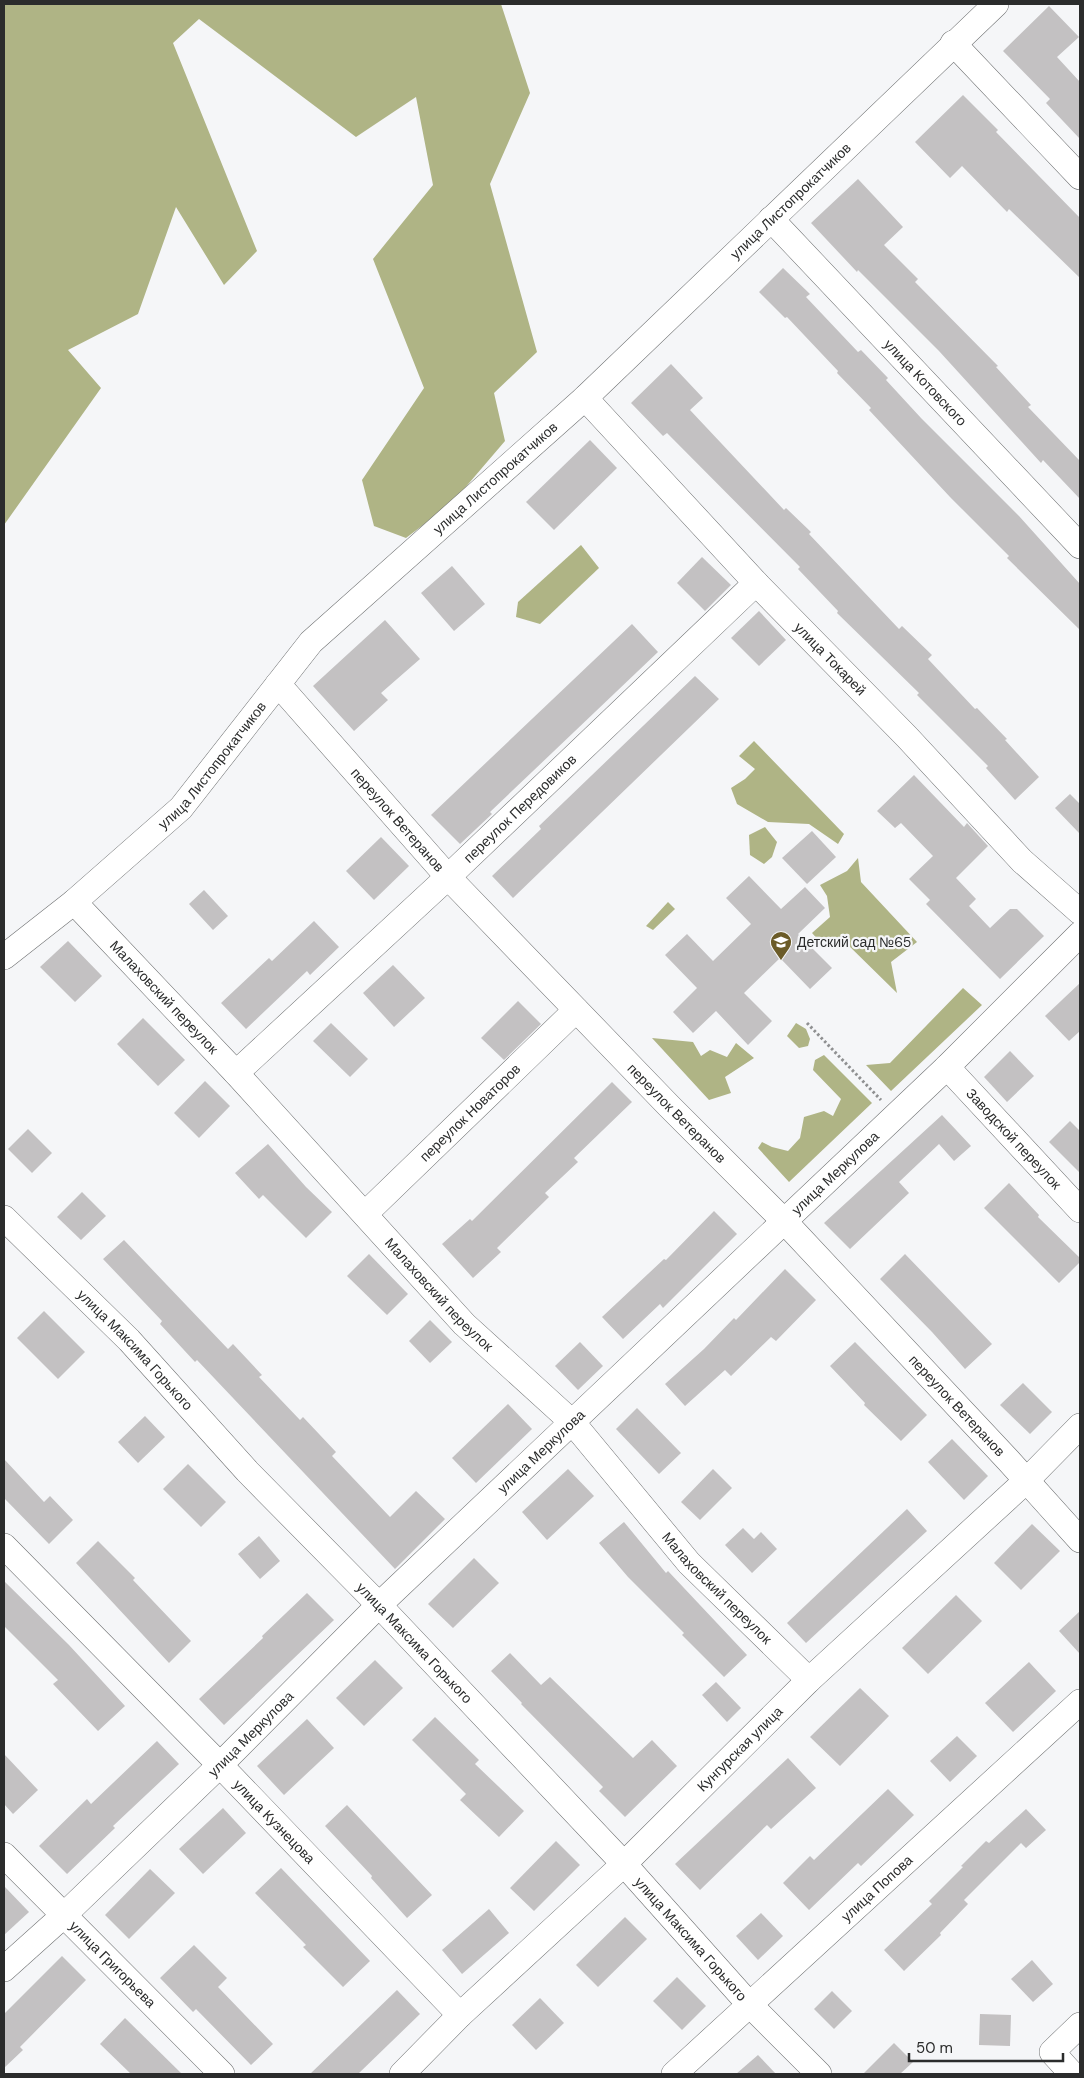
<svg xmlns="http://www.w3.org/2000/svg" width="1084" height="2078" font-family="'DM Sans',sans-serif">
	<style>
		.forest { fill: #afb485 }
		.building { fill: #c3c1c2 }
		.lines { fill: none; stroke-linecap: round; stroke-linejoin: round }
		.minor-casing { stroke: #6f7172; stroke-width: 26 }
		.path { stroke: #8f9091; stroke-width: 3; stroke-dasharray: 2.5 2.5; stroke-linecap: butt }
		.minor { stroke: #fff; stroke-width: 25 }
		.labels { text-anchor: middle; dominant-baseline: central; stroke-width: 4.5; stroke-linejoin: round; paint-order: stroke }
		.street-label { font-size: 14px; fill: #2b2c2c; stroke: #f5f6f8 }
		.poi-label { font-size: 14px; fill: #2b2c2c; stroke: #f5f6f8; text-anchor: start }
	</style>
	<rect width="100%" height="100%" fill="#f5f6f8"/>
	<!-- forest -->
	<g class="forest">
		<path d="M4,4h497l29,89 -40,91 47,168 -43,41 11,48 -53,62 -46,35 -32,-12 -12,-46 62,-92 -51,-129 60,-74 -17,-88 -60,40 -157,-118 -26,24 84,208 -33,34 -48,-78 -38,107 -70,36 33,38 -97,137z"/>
		<path d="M581,545l18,23 -59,56 -24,-7 2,-15z"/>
		<path d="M754,741l90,93 -6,10 -29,-20 -41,-2 -31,-18 -6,-16 14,-9 10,-10 -16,-13z"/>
		<path d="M765,827l12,15 -5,15 -8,7 -14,-9 -1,-20z"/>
		<path d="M858,858l3,24 56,60 -26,20 6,31 -53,-52 -21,4 -11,-12 18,-16 -3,-21 -7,-11 27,-14z"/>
		<path d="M668,902l7,7 -22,21 -7,-4z"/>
		<path d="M963,988l19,17 -91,86 -25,-26 24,-2z"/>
		<path d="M796,1023l10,6 4,10 -2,7 -9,2 -12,-12z"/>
		<path d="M652,1038l41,4 8,14 9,-6 17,7 9,-14 18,15 -29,19 6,16 -22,7z"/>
		<path d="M824,1055l48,48 -83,79 -31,-34 4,-6 10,5 16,4 12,-13 4,-21 20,-6 9,5 8,-17 -28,-29 2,-10z"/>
	</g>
	<!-- building -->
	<g class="building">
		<path d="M1049,6l30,31 -22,20 23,25v57l-34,-36 4,-4 -47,-48z"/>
		<path d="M963,95l35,35 -2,2 84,86v60l-71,-69 -2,3 -45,-46 -12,12 -35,-36z"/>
		<path d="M858,179l45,48 -19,18 34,34 -3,3 83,84 -2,1 35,38 -3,2 52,54v38l-37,-39 -2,3 -102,-112 -81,-81 -1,2 -46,-49z"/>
		<path d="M783,268l27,26 -4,3 52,55 3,-2 27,28 -2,2 35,38 98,98 61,68v46l-73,-72 2,-2 -59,-59 -81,-87 2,-2 -34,-35 1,-2 -51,-54 -2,1 -26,-26z"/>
		<path d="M671,364l32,34 -13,12 94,100 2,-2 25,24 -2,2 90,95 3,-3 30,29 -4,4 47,50 2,-1 30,31 -2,1 34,37 -24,23 -29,-32 2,-2 -71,-71 2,-2 -82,-80 1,-2 -40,-42 2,-2 -133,-134 -4,3 -32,-33z"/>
		<path d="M590,440l27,28 -63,62 -28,-28z"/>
		<path d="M702,557l29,28 -26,26 -28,-28z"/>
		<path d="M452,566l33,38 -31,27 -33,-38z"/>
		<path d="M759,611l27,29 -27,26 -28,-28z"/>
		<path d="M385,620l35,39 -39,34 7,7 -34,31 -41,-45z"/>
		<path d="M632,624l26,28 -168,160 2,2 -32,30 -29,-29z"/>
		<path d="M695,676l24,23 -206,199 -21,-22 49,-47 -2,-3z"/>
		<path d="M914,775l50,52 3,-4 21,23 -32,32 20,21 -7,7 21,22 20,-19h7l27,27 -44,43 -74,-75 4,-4 -21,-21 24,-23 -32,-33 -6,5 -18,-17z"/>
		<path d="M1070,794l10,10v30l-25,-26z"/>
		<path d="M812,831l24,26 -29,27 -25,-26z"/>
		<path d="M381,837l28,29 -35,34 -28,-29z"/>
		<path d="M749,876l32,33 24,-22 20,21 -27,26 34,34 -22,21 -30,-31 -36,35 28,28 -24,24 -32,-34 -23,22 -20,-21 24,-24 -32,-33 22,-21 26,27 38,-37 -25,-26z"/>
		<path d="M204,890l24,26 -15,14 -24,-26z"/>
		<path d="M314,921l25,26 -29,28 -3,-4 -61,58 -25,-26 48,-45 3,3z"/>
		<path d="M68,941l34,35 -27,26 -35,-35z"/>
		<path d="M393,965l32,33 -31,29 -31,-34z"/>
		<path d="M1080,983v48l-11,10 -24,-25z"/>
		<path d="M518,1001l23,23 -37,36 -23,-22z"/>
		<path d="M143,1018l42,42 -27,26 -41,-42z"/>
		<path d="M331,1023l37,36 -18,18 -37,-36z"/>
		<path d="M1010,1051l24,25 -27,26 -23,-25z"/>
		<path d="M205,1081l25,25 -31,32 -25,-25z"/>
		<path d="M612,1082l20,20 -58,56 4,4 -33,31 4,4 -52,51 4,4 -28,26 -31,-34 28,-25 2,2z"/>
		<path d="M942,1115l29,31 -17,15 -15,-17 -40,38 10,11 -59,56 -26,-26z"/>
		<path d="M1070,1121l10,10v42l-31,-31z"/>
		<path d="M28,1129l24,24 -20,20 -24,-24z"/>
		<path d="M268,1144l38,43 26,25 -26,26 -43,-43 -4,4 -24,-26z"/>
		<path d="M1009,1183l30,32 -1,2 42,41v4l-21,21 -75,-75z"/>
		<path d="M82,1192l24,24 -25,24 -24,-23z"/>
		<path d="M714,1211l23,23 -74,74 -3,-4 -37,35 -21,-22 62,-58 2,1z"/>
		<path d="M124,1240l104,109 5,-5 29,31 -3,2 41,43 3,-3 33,35 -4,4 58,61 26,-26 29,28 -50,50 -198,-209 -2,2 -35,-38 2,-3 -59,-62z"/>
		<path d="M369,1254l39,40 -21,21 -40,-39z"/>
		<path d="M905,1254l87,90 -27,25 -33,-37 -52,-53z"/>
		<path d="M785,1269l31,31 -40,41 -5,-4 -40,39 -6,-6 -40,36 -20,-22 39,-35 30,-31 2,2z"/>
		<path d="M44,1311l41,41 -27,27 -41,-41z"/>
		<path d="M430,1320l22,22 -22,21 -21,-22z"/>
		<path d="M580,1342l23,24 -25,24 -23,-24z"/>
		<path d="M855,1342l72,73 -26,26 -37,-36 1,-2 -35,-37z"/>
		<path d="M1023,1383l29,29 -22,22 -30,-29z"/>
		<path d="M508,1404l24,25 -56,54 -24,-25z"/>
		<path d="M637,1408l44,45 -22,21 -43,-45z"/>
		<path d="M145,1416l20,21 -27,26 -20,-21z"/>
		<path d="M952,1439l36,37 -24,24 -36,-38z"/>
		<path d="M4,1459l40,43 6,-6 23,24 -24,24 -45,-46z"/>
		<path d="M188,1464l38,38 -25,25 -38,-38z"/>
		<path d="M568,1469l26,27 -47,44 -25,-28z"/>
		<path d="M713,1469l19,19 -32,32 -19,-18z"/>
		<path d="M907,1509l20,22 -121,112 -19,-20z"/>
		<path d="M624,1522l42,51 2,-2 79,84 -23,22 -42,-42 2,-2 -56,-56 -29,-34z"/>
		<path d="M1032,1524l28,27 -39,39 -27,-27z"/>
		<path d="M743,1528l11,11 7,-7 16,17 -25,24 -27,-28z"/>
		<path d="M259,1536l21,25 -20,18 -22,-25z"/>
		<path d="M98,1541l37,37 -2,2 58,61 -22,22 -93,-100z"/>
		<path d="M474,1558l25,25 -46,45 -25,-24z"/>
		<path d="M4,1581l65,64 56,61 -27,25 -45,-47 5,-4 -54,-54z"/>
		<path d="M307,1593l27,27 -110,105 -25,-26 64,-61 -1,-2z"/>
		<path d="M956,1595l26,26 -54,53 -26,-26z"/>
		<path d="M1080,1611v43l-21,-23z"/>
		<path d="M510,1653l31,32 9,-8 83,81 19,-18 25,26 -52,51 -26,-26 4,-4 -82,-83 1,-1 -31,-32z"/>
		<path d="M375,1660l28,28 -39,38 -28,-28z"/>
		<path d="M1029,1662l27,29 -43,41 -28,-29z"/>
		<path d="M716,1682l25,26 -14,14 -25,-27z"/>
		<path d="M860,1688l29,28 -49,50 -30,-29z"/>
		<path d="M435,1717l44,43 -4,4 49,47 -25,26 -39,-37 6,-6 -54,-54z"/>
		<path d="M307,1719l27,29 -50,47 -27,-29z"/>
		<path d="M957,1736l20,20 -27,26 -20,-21z"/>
		<path d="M157,1741l22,23 -66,62 2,2 -48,46 -28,-28 48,-47 4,5z"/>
		<path d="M4,1754l34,36 -25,24 -9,-10z"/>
		<path d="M788,1758l28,30 -45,41 -4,-4 -67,65 -25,-26z"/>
		<path d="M888,1789l26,26 -53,51 -3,-3 -49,47 -26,-27 27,-27 4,4z"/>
		<path d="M347,1805l85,90 -25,23 -36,-40 1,-2 -47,-50z"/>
		<path d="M223,1808l23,25 -43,41 -24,-25z"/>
		<path d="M1026,1809l20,21 -20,18 -5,-5 -57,57 4,4 -28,29 1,2 -37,36 -20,-21 48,-46 -3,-3 34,-34 -2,-1 25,-25 3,2z"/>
		<path d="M556,1841l24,24 -46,46 -24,-23z"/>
		<path d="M281,1868l89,93 -27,26 -40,-40 3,-2 -51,-52z"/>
		<path d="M150,1869l25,24 -46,46 -24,-24z"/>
		<path d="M4,1886l25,26 -25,23z"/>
		<path d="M489,1909l20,24 -47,41 -20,-24z"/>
		<path d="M761,1913l22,23 -25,24 -22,-24z"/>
		<path d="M625,1917l22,22 -49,48 -22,-22z"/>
		<path d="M194,1945l33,33 -9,9 55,57 -22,21 -55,-56 -3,3 -33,-34z"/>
		<path d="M62,1956l24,24 -66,67 3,3 -19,18v-54z"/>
		<path d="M1032,1960l21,24 -20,18 -22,-23z"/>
		<path d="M677,1977l29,29 -24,24 -29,-29z"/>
		<path d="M397,1990l23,24 -62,60h-48z"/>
		<path d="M832,1991l20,20 -18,18 -20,-20z"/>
		<path d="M540,1998l24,25 -28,27 -24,-25z"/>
		<path d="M980,2014l31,1 -1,31 -31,-1z"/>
		<path d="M125,2018l57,56h-51l-31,-30z"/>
		<path d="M894,2043l19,19 -13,12h-37z"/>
		<path d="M758,2055l18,19h-40z"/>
	</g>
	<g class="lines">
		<!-- minor casing -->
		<g class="minor-casing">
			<g id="minor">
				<path d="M953,43l127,134"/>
				<path id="s1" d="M771,219l309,327"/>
				<path id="s2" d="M585,398l171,185 151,154 115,124 58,51"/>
				<path id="s3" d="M278,684l170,193 221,229 116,116 223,238 72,80"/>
				<path id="s4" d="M74,902l162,171 228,251 109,99 116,140 120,117"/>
				<path id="s5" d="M4,957l70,-55 107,-94 130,-166 274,-244 411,-394"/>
				<path id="s6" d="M947,1067l133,143"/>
				<path id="s7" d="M236,1073l212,-196 308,-294"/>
				<path id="s8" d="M365,1214l211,-204"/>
				<path id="s9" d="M4,1218l125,122 118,131 132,134 245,259 125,140 70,70"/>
				<path id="s10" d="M4,1546l216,219 240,250"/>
				<path id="s11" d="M4,1855l218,219"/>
				<path id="s12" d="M4,1969l59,-53 157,-151 159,-160 568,-538 133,-133"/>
				<path id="s13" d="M402,2074l58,-59 164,-151 185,-184 218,-200 53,-54"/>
				<path id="s14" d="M674,2074l406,-372"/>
				<path d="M1072,2074l-20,-22 28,-27"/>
			</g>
		</g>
		<!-- path -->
		<path class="path" d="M807,1023l74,77"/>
		<!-- minor -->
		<use href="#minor" class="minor"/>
	</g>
	<!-- icons -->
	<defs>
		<g id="school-pin" transform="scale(1.125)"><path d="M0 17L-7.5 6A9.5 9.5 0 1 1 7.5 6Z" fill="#6b5b28" stroke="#f5f6f8"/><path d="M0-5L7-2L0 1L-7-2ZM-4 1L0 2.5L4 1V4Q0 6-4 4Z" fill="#fff"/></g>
	</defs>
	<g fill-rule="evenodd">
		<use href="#school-pin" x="781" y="942"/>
	</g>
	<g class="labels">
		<!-- street labels -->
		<g class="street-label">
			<text stroke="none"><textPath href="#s5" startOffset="1094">улица Листопрокатчиков</textPath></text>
			<text stroke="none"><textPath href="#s1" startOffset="225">улица Котовского</textPath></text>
			<text stroke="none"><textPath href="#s5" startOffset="689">улица Листопрокатчиков</textPath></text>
			<text stroke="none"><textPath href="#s2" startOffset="358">улица Токарей</textPath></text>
			<text stroke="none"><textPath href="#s5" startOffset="284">улица Листопрокатчиков</textPath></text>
			<text stroke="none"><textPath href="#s7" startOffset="388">переулок Передовиков</textPath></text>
			<text stroke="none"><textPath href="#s3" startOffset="181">переулок Ветеранов</textPath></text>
			<text stroke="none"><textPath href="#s4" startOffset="131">Малаховский переулок</textPath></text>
			<text stroke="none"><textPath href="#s8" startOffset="146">переулок Новаторов</textPath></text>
			<text stroke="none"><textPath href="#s3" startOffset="586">переулок Ветеранов</textPath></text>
			<text stroke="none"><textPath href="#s6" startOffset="98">Заводской переулок</textPath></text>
			<text stroke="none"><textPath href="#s12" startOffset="1151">улица Меркулова</textPath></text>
			<text stroke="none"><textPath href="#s4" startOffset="536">Малаховский переулок</textPath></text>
			<text stroke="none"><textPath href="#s9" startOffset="186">улица Максима Горького</textPath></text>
			<text stroke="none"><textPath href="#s3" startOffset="991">переулок Ветеранов</textPath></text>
			<text stroke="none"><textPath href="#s12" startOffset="746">улица Меркулова</textPath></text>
			<text stroke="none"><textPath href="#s4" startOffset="941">Малаховский переулок</textPath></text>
			<text stroke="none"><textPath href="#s9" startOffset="591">улица Максима Горького</textPath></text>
			<text stroke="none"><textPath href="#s12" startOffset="341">улица Меркулова</textPath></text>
			<text stroke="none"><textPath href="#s13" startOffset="469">Кунгурская улица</textPath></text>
			<text stroke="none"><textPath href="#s10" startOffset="386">улица Кузнецова</textPath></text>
			<text stroke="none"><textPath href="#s14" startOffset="275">улица Попова</textPath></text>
			<text stroke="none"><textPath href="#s9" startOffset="996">улица Максима Горького</textPath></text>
			<text stroke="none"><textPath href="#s11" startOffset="154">улица Григорьева</textPath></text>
		</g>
		<!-- poi labels -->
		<g class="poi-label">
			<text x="797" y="942">Детский сад №65</text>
		</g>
	</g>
	<!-- border -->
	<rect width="1084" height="2078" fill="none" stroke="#2b2c2c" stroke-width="10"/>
	<!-- scale -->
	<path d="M909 2053v8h154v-8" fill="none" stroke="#2b2c2c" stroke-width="2.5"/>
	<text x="916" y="2053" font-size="15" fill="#2b2c2c" stroke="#f5f6f8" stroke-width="4" paint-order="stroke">50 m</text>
</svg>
